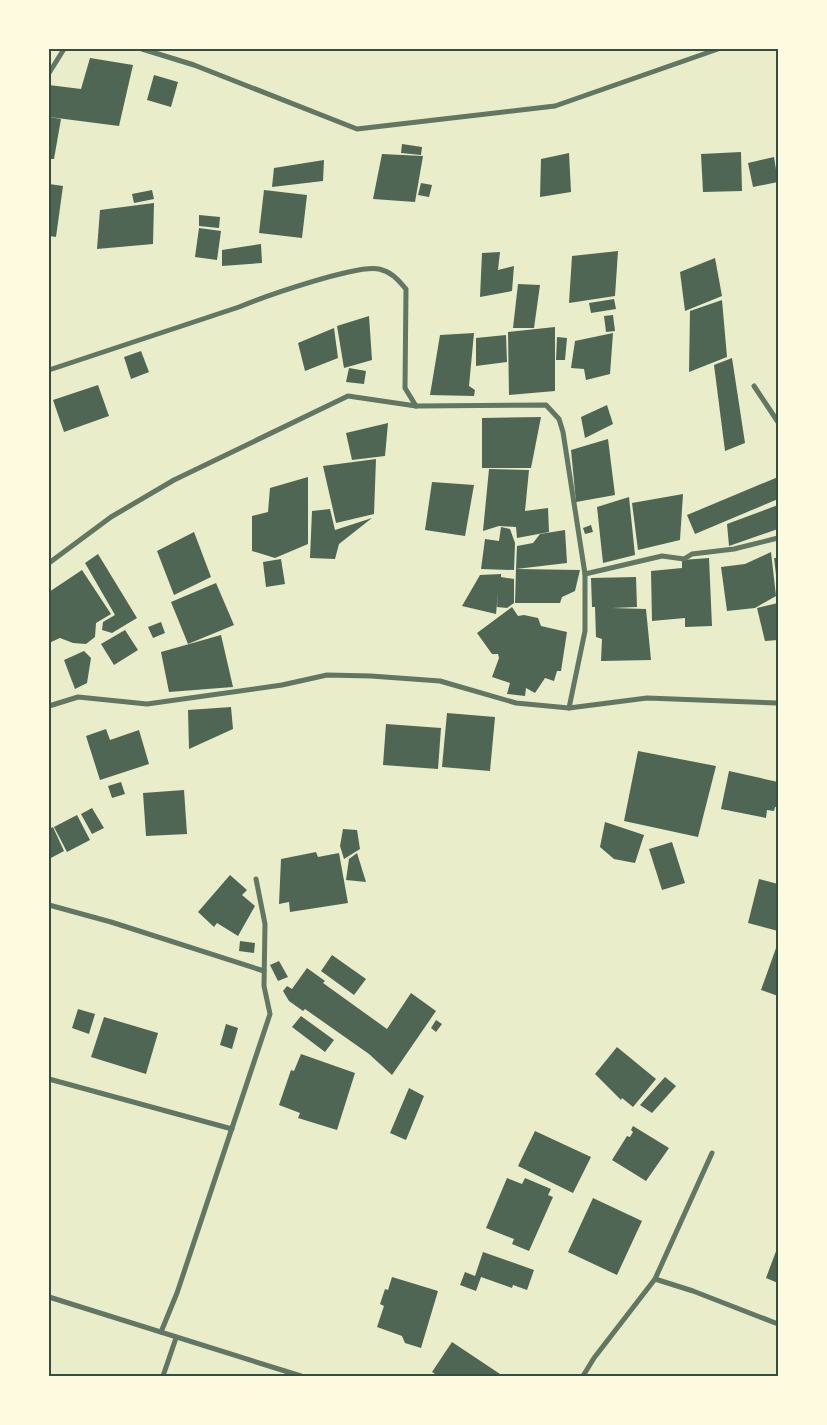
<svg xmlns="http://www.w3.org/2000/svg" width="827" height="1425" font-family="Commissioner,sans-serif">
	<style>
		.building { fill: #4f6655 }
		.lines { fill: none; stroke-linecap: round; stroke-linejoin: round }
		.minor { stroke: #617663; stroke-width: 5 }
		.neatline { fill: none; stroke: #344e41; stroke-width: 2 }
	</style>
	<rect width="100%" height="100%" fill="#e9edc9"/>
	<!-- building -->
	<g class="building">
		<path d="M90,58l43,7 -14,61 -70,-9v-32l32,4z"/>
		<path d="M154,75l24,7 -7,25 -24,-7z"/>
		<path d="M49,117l12,2 -7,40h-5z"/>
		<path d="M402,144l20,3 -1,8 -20,-2z"/>
		<path d="M741,152l1,39 -39,1 -2,-38z"/>
		<path d="M569,153l2,39 -31,5 1,-38z"/>
		<path d="M382,154l41,2 -8,46 -42,-3z"/>
		<path d="M774,157l4,25 -25,5 -5,-24z"/>
		<path d="M324,160l-1,21 -51,6 2,-19z"/>
		<path d="M421,183l11,2 -3,12 -11,-2z"/>
		<path d="M49,184l14,2 -7,51 -7,-1z"/>
		<path d="M152,190l2,9 -20,4 -2,-9z"/>
		<path d="M264,190l43,5 -5,43 -43,-5z"/>
		<path d="M154,203l-1,41 -56,5 3,-39z"/>
		<path d="M199,215l21,2 -1,11 -20,-2z"/>
		<path d="M199,228l22,3 -4,29 -22,-3z"/>
		<path d="M261,244l1,19 -40,3v-16z"/>
		<path d="M618,251l-3,45 -46,7 3,-47z"/>
		<path d="M500,252l-2,18 16,-4 -2,25 -32,6 2,-44z"/>
		<path d="M715,258l7,38 -37,15 -5,-39z"/>
		<path d="M518,284l22,1 -6,43h-21z"/>
		<path d="M614,299l2,10 -25,4 -2,-10z"/>
		<path d="M722,300l5,57 -38,15 1,-61z"/>
		<path d="M613,315l2,16 -9,1 -2,-16z"/>
		<path d="M369,316l3,44 -28,8 -7,-42z"/>
		<path d="M555,327v64l-46,4 -1,-63z"/>
		<path d="M334,328l4,30 -33,13 -7,-28z"/>
		<path d="M474,333l-5,53 6,4 -1,6 -44,-1 10,-60z"/>
		<path d="M613,333l-3,41 -24,6 -2,-11 -13,-1 4,-27z"/>
		<path d="M506,335l1,27 -31,4v-28z"/>
		<path d="M557,337l10,1 -2,22h-9z"/>
		<path d="M141,351l8,21 -18,7 -7,-22z"/>
		<path d="M732,358l13,85 -20,8 -11,-86z"/>
		<path d="M349,368l17,3 -2,13 -18,-2z"/>
		<path d="M98,385l11,31 -45,16 -11,-32z"/>
		<path d="M607,405l6,19 -28,14 -4,-21z"/>
		<path d="M541,417l-10,51h-49v-50z"/>
		<path d="M388,423l-3,33 -33,4 -6,-27z"/>
		<path d="M608,439l7,56 -39,7 -5,-52z"/>
		<path d="M376,459l-2,55 -38,9 -13,-57z"/>
		<path d="M489,469l40,1 -4,41 23,-3 1,24 -32,6 -1,-11 -17,-1 -16,5z"/>
		<path d="M308,477v67l-33,14 -23,-7v-35l16,-4 2,-24z"/>
		<path d="M778,477v22l-83,35 -8,-19z"/>
		<path d="M432,482l42,3 -9,51 -40,-6z"/>
		<path d="M683,494l-3,46 -42,10 -6,-47z"/>
		<path d="M629,497l6,58 -32,8 -6,-56z"/>
		<path d="M778,505v24l-49,17 -2,-22z"/>
		<path d="M330,509l5,21 37,-12 -33,26 -4,15 -25,-1 2,-47z"/>
		<path d="M591,525l2,7 -8,2 -2,-6z"/>
		<path d="M501,527l9,2 5,14 -1,27 -33,-1 4,-30 14,2z"/>
		<path d="M565,530l2,33 -51,6 1,-23 16,-3 7,-9z"/>
		<path d="M194,532l17,45 -37,18 -17,-44z"/>
		<path d="M771,552l5,44 -21,12 -28,3 -6,-44 24,-3z"/>
		<path d="M98,554l39,64 -25,15 -10,-3 1,-8 12,-7 -30,-52z"/>
		<path d="M709,558l3,68 -27,1v-9l-33,3 -1,-50 31,-3v-8z"/>
		<path d="M774,558h4v24l-1,1z"/>
		<path d="M281,559l4,25 -19,3 -3,-25z"/>
		<path d="M516,569l64,1 -5,21 -13,6 -2,6h-45z"/>
		<path d="M82,570l29,44 -15,9 -1,14 -9,7 -13,-1 -13,-5 -11,5v-51z"/>
		<path d="M501,574v3l13,2v24l-7,5 -10,-1 1,-14 -2,21 -34,-8 18,-31z"/>
		<path d="M636,577l1,30 -25,1 34,1 5,51 -50,1 1,-22 -6,-2 -1,-30h-3l-1,-29z"/>
		<path d="M216,583l18,42 -46,19 -17,-42z"/>
		<path d="M778,603v37l-13,1 -8,-33z"/>
		<path d="M512,607l6,9 6,-1 14,3 3,8 26,6 -6,39h-4l-3,10 -9,-3 -10,15 -9,-5 -1,8 -18,-2 3,-11 -18,-6 7,-19 -1,-4h-6l-15,-21z"/>
		<path d="M161,622l4,11 -12,5 -5,-11z"/>
		<path d="M125,630l13,20 -24,15 -13,-21z"/>
		<path d="M221,635l12,52 -64,5 -8,-40z"/>
		<path d="M84,651l7,7 -4,25 -12,6 -11,-29z"/>
		<path d="M231,707l2,22 -44,20 -1,-39z"/>
		<path d="M447,713l48,4 -5,54 -48,-4z"/>
		<path d="M386,724l55,4 -3,41 -55,-4z"/>
		<path d="M106,729l4,11 29,-10 10,34 -49,16 -14,-44z"/>
		<path d="M638,751l78,15 -18,71 -74,-16z"/>
		<path d="M729,771l49,11v25h-3l-1,4 -7,-1 -1,8 -45,-9z"/>
		<path d="M121,782l4,12 -13,4 -4,-12z"/>
		<path d="M184,790l3,44 -41,2 -3,-43z"/>
		<path d="M92,808l12,20 -12,6 -11,-20z"/>
		<path d="M77,815l13,25 -23,12 -13,-25z"/>
		<path d="M605,822l39,13 -9,28 -21,-4 -14,-12z"/>
		<path d="M53,827l11,24 -15,8v-30z"/>
		<path d="M343,829l14,1 3,19 -16,10 -4,-13z"/>
		<path d="M672,842l13,41 -23,7 -13,-41z"/>
		<path d="M316,852l2,5 21,-4 9,50 -58,9 -1,-10 -10,2 2,-45z"/>
		<path d="M357,853l9,29 -20,-2 3,-21z"/>
		<path d="M230,875l17,15 -5,5 13,11 -17,30 -21,-13 -3,4 -16,-15z"/>
		<path d="M759,879l19,5v47l-30,-8z"/>
		<path d="M240,941l15,2 -1,10 -15,-2z"/>
		<path d="M776,948l2,1v47l-17,-6z"/>
		<path d="M332,955l34,24 -12,16 -33,-24z"/>
		<path d="M279,961l9,16 -10,4 -8,-16z"/>
		<path d="M307,968l18,13 -2,2 64,46 24,-36 25,18 -44,64 -23,-21 -64,-45 -2,2 -14,-10 -6,-10 4,-5 5,3z"/>
		<path d="M78,1009l17,5 -6,20 -17,-6z"/>
		<path d="M301,1016l33,24 -9,12 -33,-25z"/>
		<path d="M104,1017l54,16 -12,41 -55,-17z"/>
		<path d="M436,1020l6,4 -6,8 -5,-4z"/>
		<path d="M226,1024l12,4 -6,21 -12,-4z"/>
		<path d="M617,1047l39,32 -23,28 -11,-9 -1,2 -26,-26z"/>
		<path d="M301,1054l54,19 -18,57 -39,-12 2,-5 -21,-8 12,-35 3,1z"/>
		<path d="M665,1077l11,9 -24,27 -12,-8z"/>
		<path d="M409,1088l15,8 -18,44 -16,-7z"/>
		<path d="M633,1126l36,22 -23,33 -34,-21 15,-24 3,1 3,-5 -2,-2z"/>
		<path d="M535,1131l56,26 -18,36 -55,-27z"/>
		<path d="M507,1178l15,6 3,-6 26,11 -3,6 5,2 -24,54 -17,-7 2,-5 -28,-11z"/>
		<path d="M593,1198l49,23 -25,54 -49,-23z"/>
		<path d="M778,1246v37l-12,-5z"/>
		<path d="M483,1252l51,18 -7,20 -14,-5 -1,3 -31,-11 -5,14 -16,-6 5,-13 10,4z"/>
		<path d="M392,1277l46,14 -17,57 -16,-5 -3,-7 -25,-9 7,-21 -4,-2 5,-15 3,1z"/>
		<path d="M452,1342l51,34h-65l-6,-4z"/>
	</g>
	<g class="lines">
		<!-- minor -->
		<g class="minor">
			<path d="M142,49l52,16 163,64 198,-23 163,-57"/>
			<path d="M49,73l15,-24"/>
			<path d="M49,370l190,-63c24,-10 118,-43 140,-38 13,3 19,11 27,20l-1,99 11,18"/>
			<path d="M754,386l24,36"/>
			<path d="M49,563l62,-46 63,-37 174,-84 68,10 130,-1 13,14 4,13 22,142v57l-16,77"/>
			<path d="M585,574l77,-18 22,3 8,-5 42,-5 44,-11"/>
			<path d="M49,706l29,-9 69,7 135,-19 45,-10 44,1 69,5 76,22 53,5 78,-10 131,5"/>
			<path d="M49,905l62,17 153,49"/>
			<path d="M49,1079l183,50"/>
			<path d="M655,1279l38,12 85,33"/>
			<path d="M49,1297l252,79"/>
			<path d="M161,1332l16,-39 93,-279 -6,-28 1,-62 -9,-45"/>
			<path d="M163,1376l13,-38"/>
			<path d="M583,1376l11,-18 61,-79 57,-126"/>
		</g>
	</g>
	<!-- border -->
	<rect width="827" height="1425" fill="none" stroke="#fefae0" stroke-width="100"/>
	<rect x="50" y="50" width="727" height="1325" class="neatline"/>
</svg>
